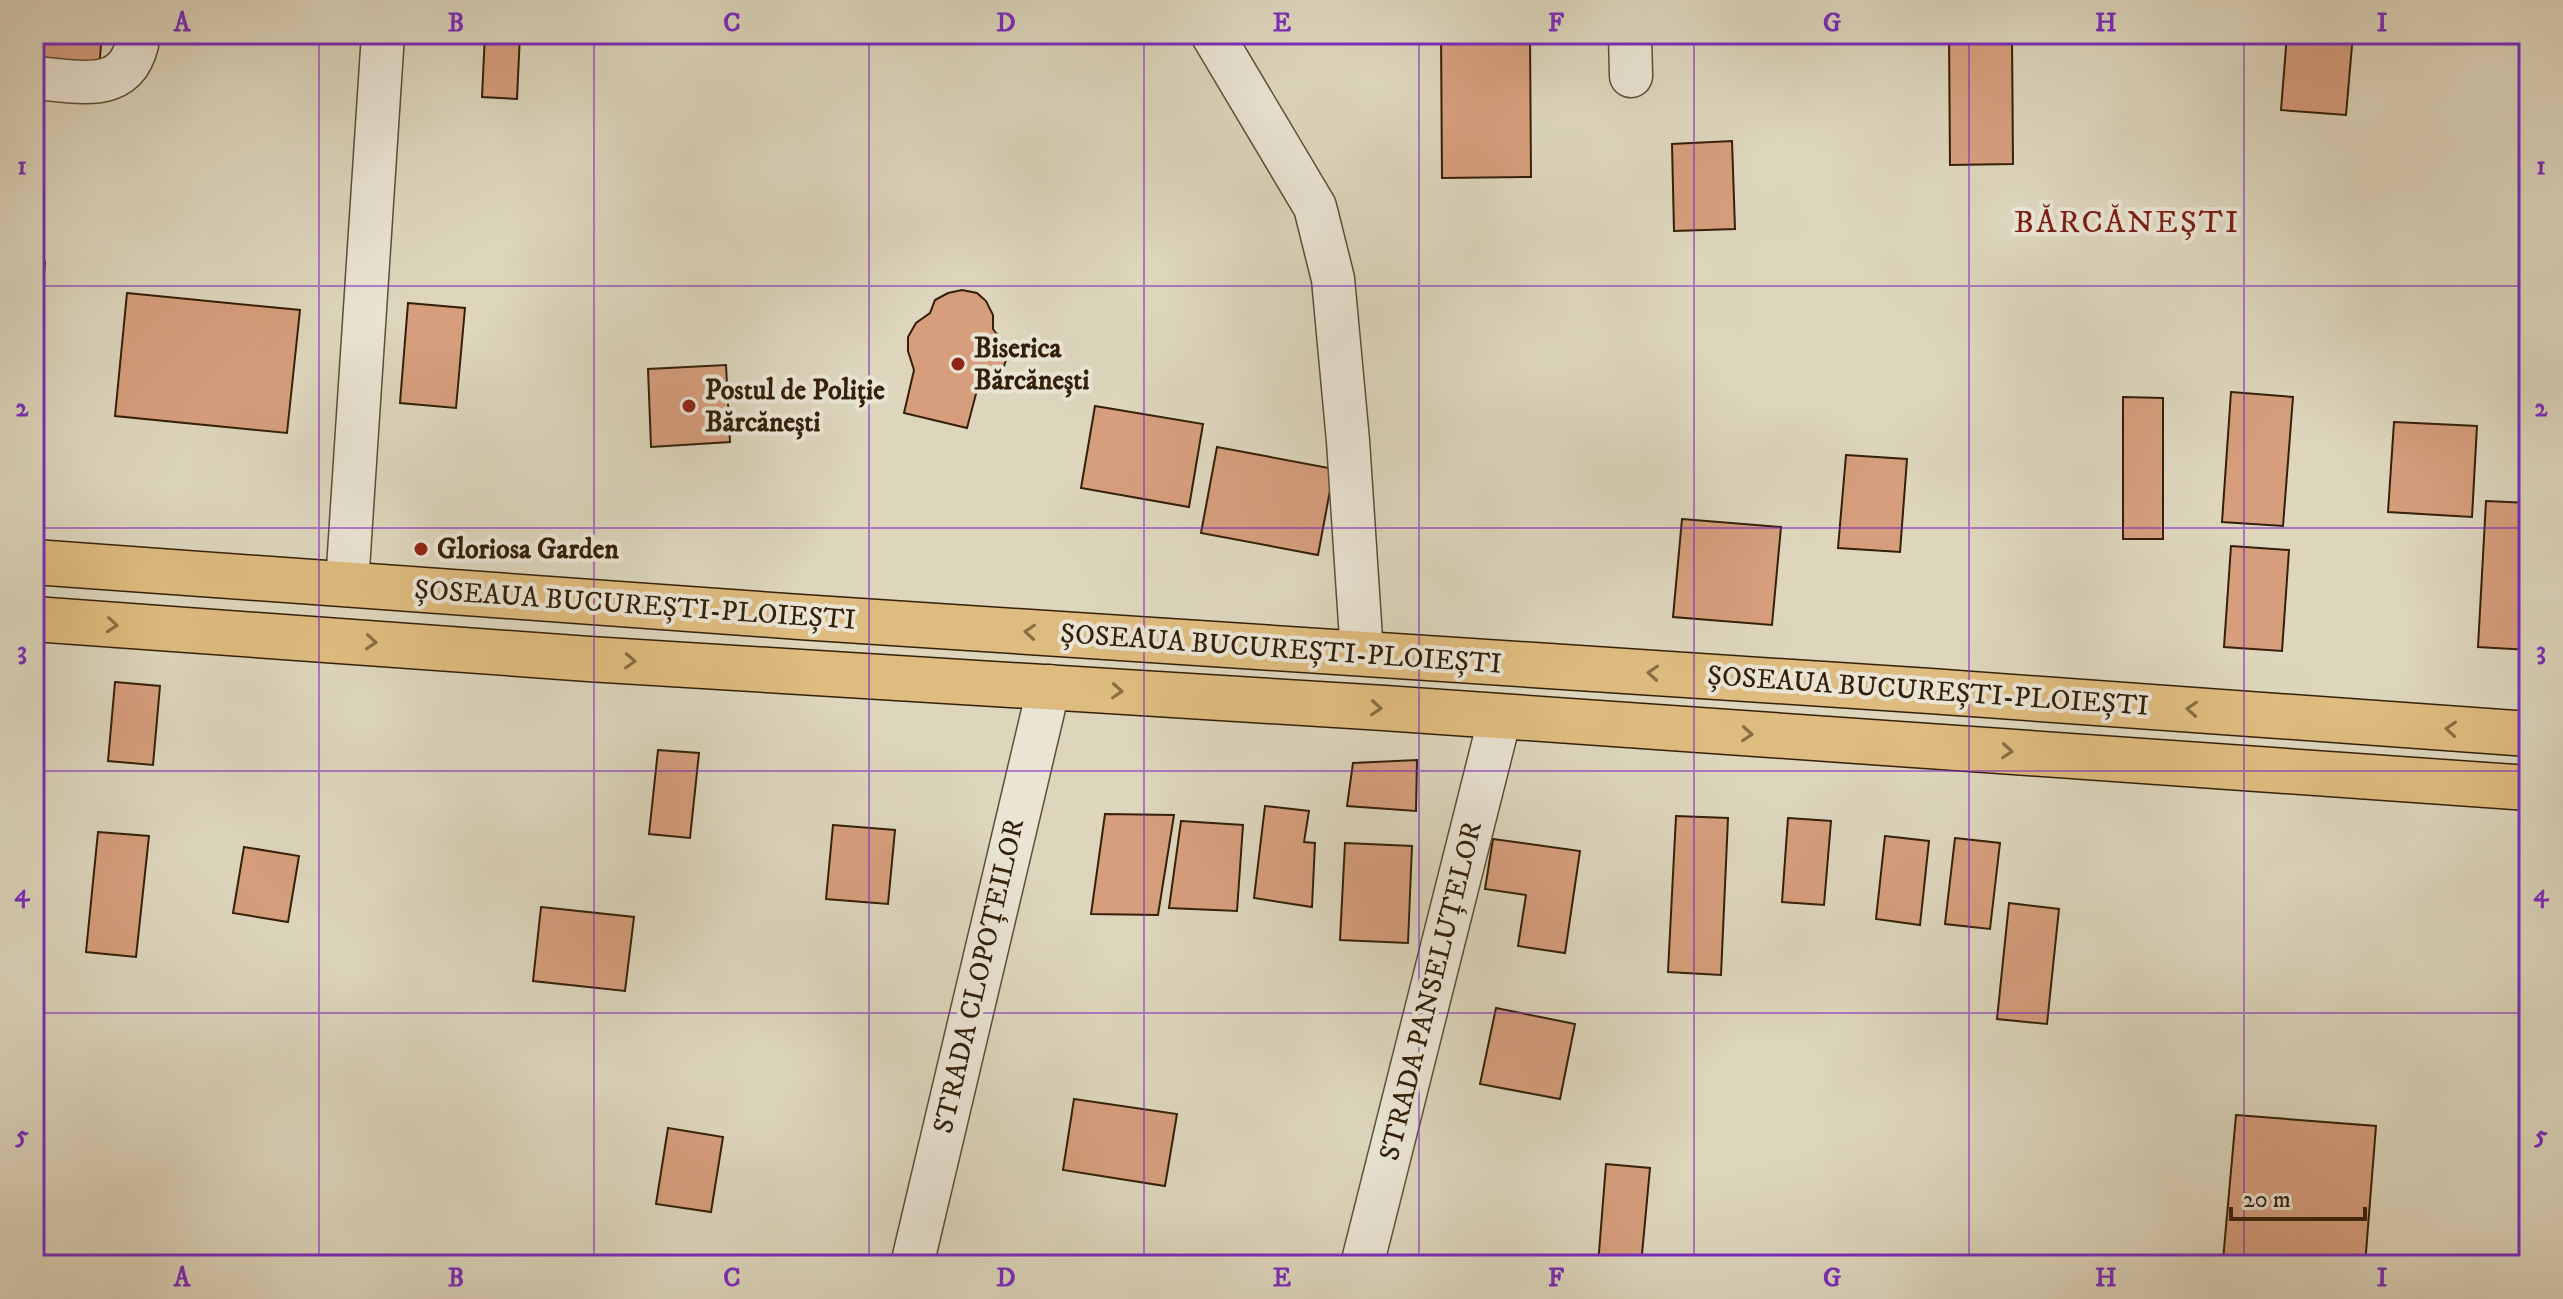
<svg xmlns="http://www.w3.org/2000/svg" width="2563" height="1299" font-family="'IM FELL DW Pica',serif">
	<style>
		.building { fill: #d69e7d; stroke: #342008; stroke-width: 2 }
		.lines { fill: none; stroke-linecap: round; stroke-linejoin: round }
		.minor-casing { stroke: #5e4e35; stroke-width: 45 }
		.trunk-casing { stroke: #342008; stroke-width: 47 }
		.minor { stroke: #e9e4d4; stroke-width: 42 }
		.trunk { stroke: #debb7e; stroke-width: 44 }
		.oneway { stroke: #896e43 }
		.grid { fill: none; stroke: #7b2cbf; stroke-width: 2; stroke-opacity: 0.55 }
		.poi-dot { fill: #8f2418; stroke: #e9e4d4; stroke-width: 3 }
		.labels { text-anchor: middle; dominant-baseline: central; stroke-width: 8; stroke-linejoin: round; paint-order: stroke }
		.poi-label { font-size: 28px; font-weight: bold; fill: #342008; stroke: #e9e4d4; text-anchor: start }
		.street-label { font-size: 28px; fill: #342008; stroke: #e9e4d4 }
		.quarter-label { font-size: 32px; letter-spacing: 2px; fill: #7a1f14; stroke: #e9e4d4 }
		.neatline { fill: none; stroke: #7b2cbf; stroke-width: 3 }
		.grid-label { font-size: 26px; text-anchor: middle; font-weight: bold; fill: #7b2cbf }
	</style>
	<rect width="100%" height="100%" fill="#ddd6bd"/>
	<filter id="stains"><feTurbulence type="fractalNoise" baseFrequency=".0025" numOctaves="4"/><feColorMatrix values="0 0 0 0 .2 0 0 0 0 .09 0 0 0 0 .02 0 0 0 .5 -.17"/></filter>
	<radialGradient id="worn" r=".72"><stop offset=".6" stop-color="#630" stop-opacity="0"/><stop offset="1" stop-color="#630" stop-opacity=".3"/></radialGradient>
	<!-- building -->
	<g class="building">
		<path d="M34,34h68l-3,34 -65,-4z"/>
		<path d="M485,34h35l-3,65 -35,-2z"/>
		<path d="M1441,34h89l1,143 -89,1z"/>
		<path d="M1949,34h63l1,130 -63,1z"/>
		<path d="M2287,34h66l-7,81 -65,-5z"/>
		<path d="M1732,141l3,88 -61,2 -2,-87z"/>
		<path d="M34,261l11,1 -11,135z"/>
		<path d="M962,290l15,3 9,8 7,14v14l10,14 4,14 -5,15 -14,14 -11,4 -10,38 -63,-15 10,-43 -6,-19v-14l8,-14 14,-10 5,-13 13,-7z"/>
		<path d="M127,293l173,17 -13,123 -172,-17z"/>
		<path d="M408,303l57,5 -9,100 -56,-5z"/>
		<path d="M726,365l4,77 -79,5 -3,-78z"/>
		<path d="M2231,392l62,5 -10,129 -61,-4z"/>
		<path d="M2123,397l40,1v141h-40z"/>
		<path d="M1095,406l108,18 -14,83 -108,-19z"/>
		<path d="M2394,422l83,4 -5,91 -84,-5z"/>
		<path d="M1217,447l117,22 -16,86 -117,-22z"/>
		<path d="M1846,455l61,4 -7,93 -62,-4z"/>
		<path d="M2486,501l43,2v147l-51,-3z"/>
		<path d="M1682,519l99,8 -9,98 -99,-8z"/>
		<path d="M2231,546l58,4 -7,101 -58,-4z"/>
		<path d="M115,682l45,4 -7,79 -45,-4z"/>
		<path d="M658,750l41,3 -9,85 -41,-4z"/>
		<path d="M1417,760l-1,51 -69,-5 6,-43z"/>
		<path d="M1265,806l44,5 -5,31 11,1 -3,64 -58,-9z"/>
		<path d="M1105,814l69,1 -16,100 -67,-1z"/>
		<path d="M1676,816l52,2 -7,157 -53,-3z"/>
		<path d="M1788,818l43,3 -7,84 -42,-3z"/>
		<path d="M1181,821l62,4 -6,86 -68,-3z"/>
		<path d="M833,825l62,5 -7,74 -62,-5z"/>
		<path d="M98,832l51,4 -13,121 -50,-5z"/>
		<path d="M1885,836l44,5 -9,84 -44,-6z"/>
		<path d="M1955,838l45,5 -10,86 -45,-5z"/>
		<path d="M1493,839l87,12 -15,102 -47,-7 8,-51 -41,-6z"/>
		<path d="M1345,843l67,3 -4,97 -68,-3z"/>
		<path d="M244,847l55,9 -11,66 -55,-9z"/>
		<path d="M2009,903l50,6 -12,115 -50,-5z"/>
		<path d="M541,907l93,10 -9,74 -92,-10z"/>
		<path d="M1496,1008l79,16 -15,75 -80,-15z"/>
		<path d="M1074,1099l103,15 -12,72 -102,-16z"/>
		<path d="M2236,1115l140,11 -11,139h-78l-64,-5z"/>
		<path d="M668,1128l55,9 -12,75 -55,-8z"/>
		<path d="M1606,1164l44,4 -9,97h-43z"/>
	</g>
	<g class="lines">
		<!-- minor casing -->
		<g class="minor-casing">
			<g id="minor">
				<path d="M1212,34l103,173 18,72 15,162 14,213"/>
				<path d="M1630,34l1,42"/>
				<path d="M34,78c47,3 96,19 105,-44"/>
				<path d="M347,584l36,-550"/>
				<path d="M912,1265l137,-579"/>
				<path d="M1362,1265l138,-548"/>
			</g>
		</g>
		<!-- trunk casing -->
		<g class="trunk-casing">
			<g id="trunk">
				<path d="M34,562l766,55 1130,74 599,43"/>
				<path d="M34,619l555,40 795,49 1145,80"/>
			</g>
		</g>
		<!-- minor -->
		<use href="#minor" class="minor"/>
		<!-- trunk -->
		<use href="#trunk" class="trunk"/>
	</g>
	<!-- one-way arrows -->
	<defs><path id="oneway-chevron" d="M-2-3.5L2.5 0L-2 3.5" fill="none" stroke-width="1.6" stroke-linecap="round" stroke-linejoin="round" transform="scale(2)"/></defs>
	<g class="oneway">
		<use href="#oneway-chevron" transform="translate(112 625) rotate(5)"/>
		<use href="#oneway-chevron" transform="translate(1030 632) rotate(-176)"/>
		<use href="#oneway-chevron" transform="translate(371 642) rotate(4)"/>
		<use href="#oneway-chevron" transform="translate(630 661) rotate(3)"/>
		<use href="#oneway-chevron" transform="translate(1653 673) rotate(-176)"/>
		<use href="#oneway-chevron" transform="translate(1117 691) rotate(4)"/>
		<use href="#oneway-chevron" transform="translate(1376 708) rotate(4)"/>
		<use href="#oneway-chevron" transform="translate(2192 709) rotate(-176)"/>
		<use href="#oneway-chevron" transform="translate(2451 729) rotate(-176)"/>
		<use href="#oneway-chevron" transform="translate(1747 734) rotate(4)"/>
		<use href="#oneway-chevron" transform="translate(2007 751) rotate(4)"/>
	</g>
	<!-- grid -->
	<path class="grid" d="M319,34v1231M594,34v1231M869,34v1231M1144,34v1231M1419,34v1231M1694,34v1231M1969,34v1231M2244,34v1231M34,286h2495M34,528h2495M34,771h2495M34,1013h2495"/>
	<!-- markers -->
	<g class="poi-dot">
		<circle cx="958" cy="364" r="8"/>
		<circle cx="689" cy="406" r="8"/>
		<circle cx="421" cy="549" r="8"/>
	</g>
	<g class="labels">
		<!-- poi labels -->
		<g class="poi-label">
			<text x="974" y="348">Biserica<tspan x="974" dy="32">Bărcănești</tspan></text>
			<text x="705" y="390">Postul de Poliție<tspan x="705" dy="32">Bărcănești</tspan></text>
			<text x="437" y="549">Gloriosa Garden</text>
		</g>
		<!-- street labels -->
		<g class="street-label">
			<text transform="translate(635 605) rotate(4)">ȘOSEAUA BUCUREȘTI-PLOIEȘTI</text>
			<text transform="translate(1281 649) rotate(4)">ȘOSEAUA BUCUREȘTI-PLOIEȘTI</text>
			<text transform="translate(1928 691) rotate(4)">ȘOSEAUA BUCUREȘTI-PLOIEȘTI</text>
			<text transform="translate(979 976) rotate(-77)">STRADA CLOPOȚEILOR</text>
			<text transform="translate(1431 991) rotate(-76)">STRADA PANSELUȚELOR</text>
		</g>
		<!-- quarter labels -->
		<g class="quarter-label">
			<text x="2127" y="223">BĂRCĂNEȘTI</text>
		</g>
	</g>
	<!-- margin -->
	<rect width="2563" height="1299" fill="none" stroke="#ddd6bd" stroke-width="88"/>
	<!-- scale -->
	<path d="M2231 1207v12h134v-12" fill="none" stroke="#342008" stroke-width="4"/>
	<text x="2243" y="1207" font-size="24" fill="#342008" stroke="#e9e4d4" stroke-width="6" paint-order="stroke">20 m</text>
	<rect x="44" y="44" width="2475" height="1211" class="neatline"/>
	<g class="grid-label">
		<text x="182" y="31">A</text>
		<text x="456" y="31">B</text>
		<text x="732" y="31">C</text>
		<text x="1006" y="31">D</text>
		<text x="1282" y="31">E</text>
		<text x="1556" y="31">F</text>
		<text x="1832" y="31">G</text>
		<text x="2106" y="31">H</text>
		<text x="2382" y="31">I</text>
		<text x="22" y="174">1</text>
		<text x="2541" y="174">1</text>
		<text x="22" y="416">2</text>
		<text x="2541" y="416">2</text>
		<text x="22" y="659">3</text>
		<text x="2541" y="659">3</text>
		<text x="22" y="901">4</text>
		<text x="2541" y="901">4</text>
		<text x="22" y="1143">5</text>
		<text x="2541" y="1143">5</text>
		<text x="182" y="1286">A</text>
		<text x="456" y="1286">B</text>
		<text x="732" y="1286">C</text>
		<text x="1006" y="1286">D</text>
		<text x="1282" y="1286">E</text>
		<text x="1556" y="1286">F</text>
		<text x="1832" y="1286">G</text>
		<text x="2106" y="1286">H</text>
		<text x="2382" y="1286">I</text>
	</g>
	<rect width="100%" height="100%" filter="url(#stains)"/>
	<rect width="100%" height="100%" fill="url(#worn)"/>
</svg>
